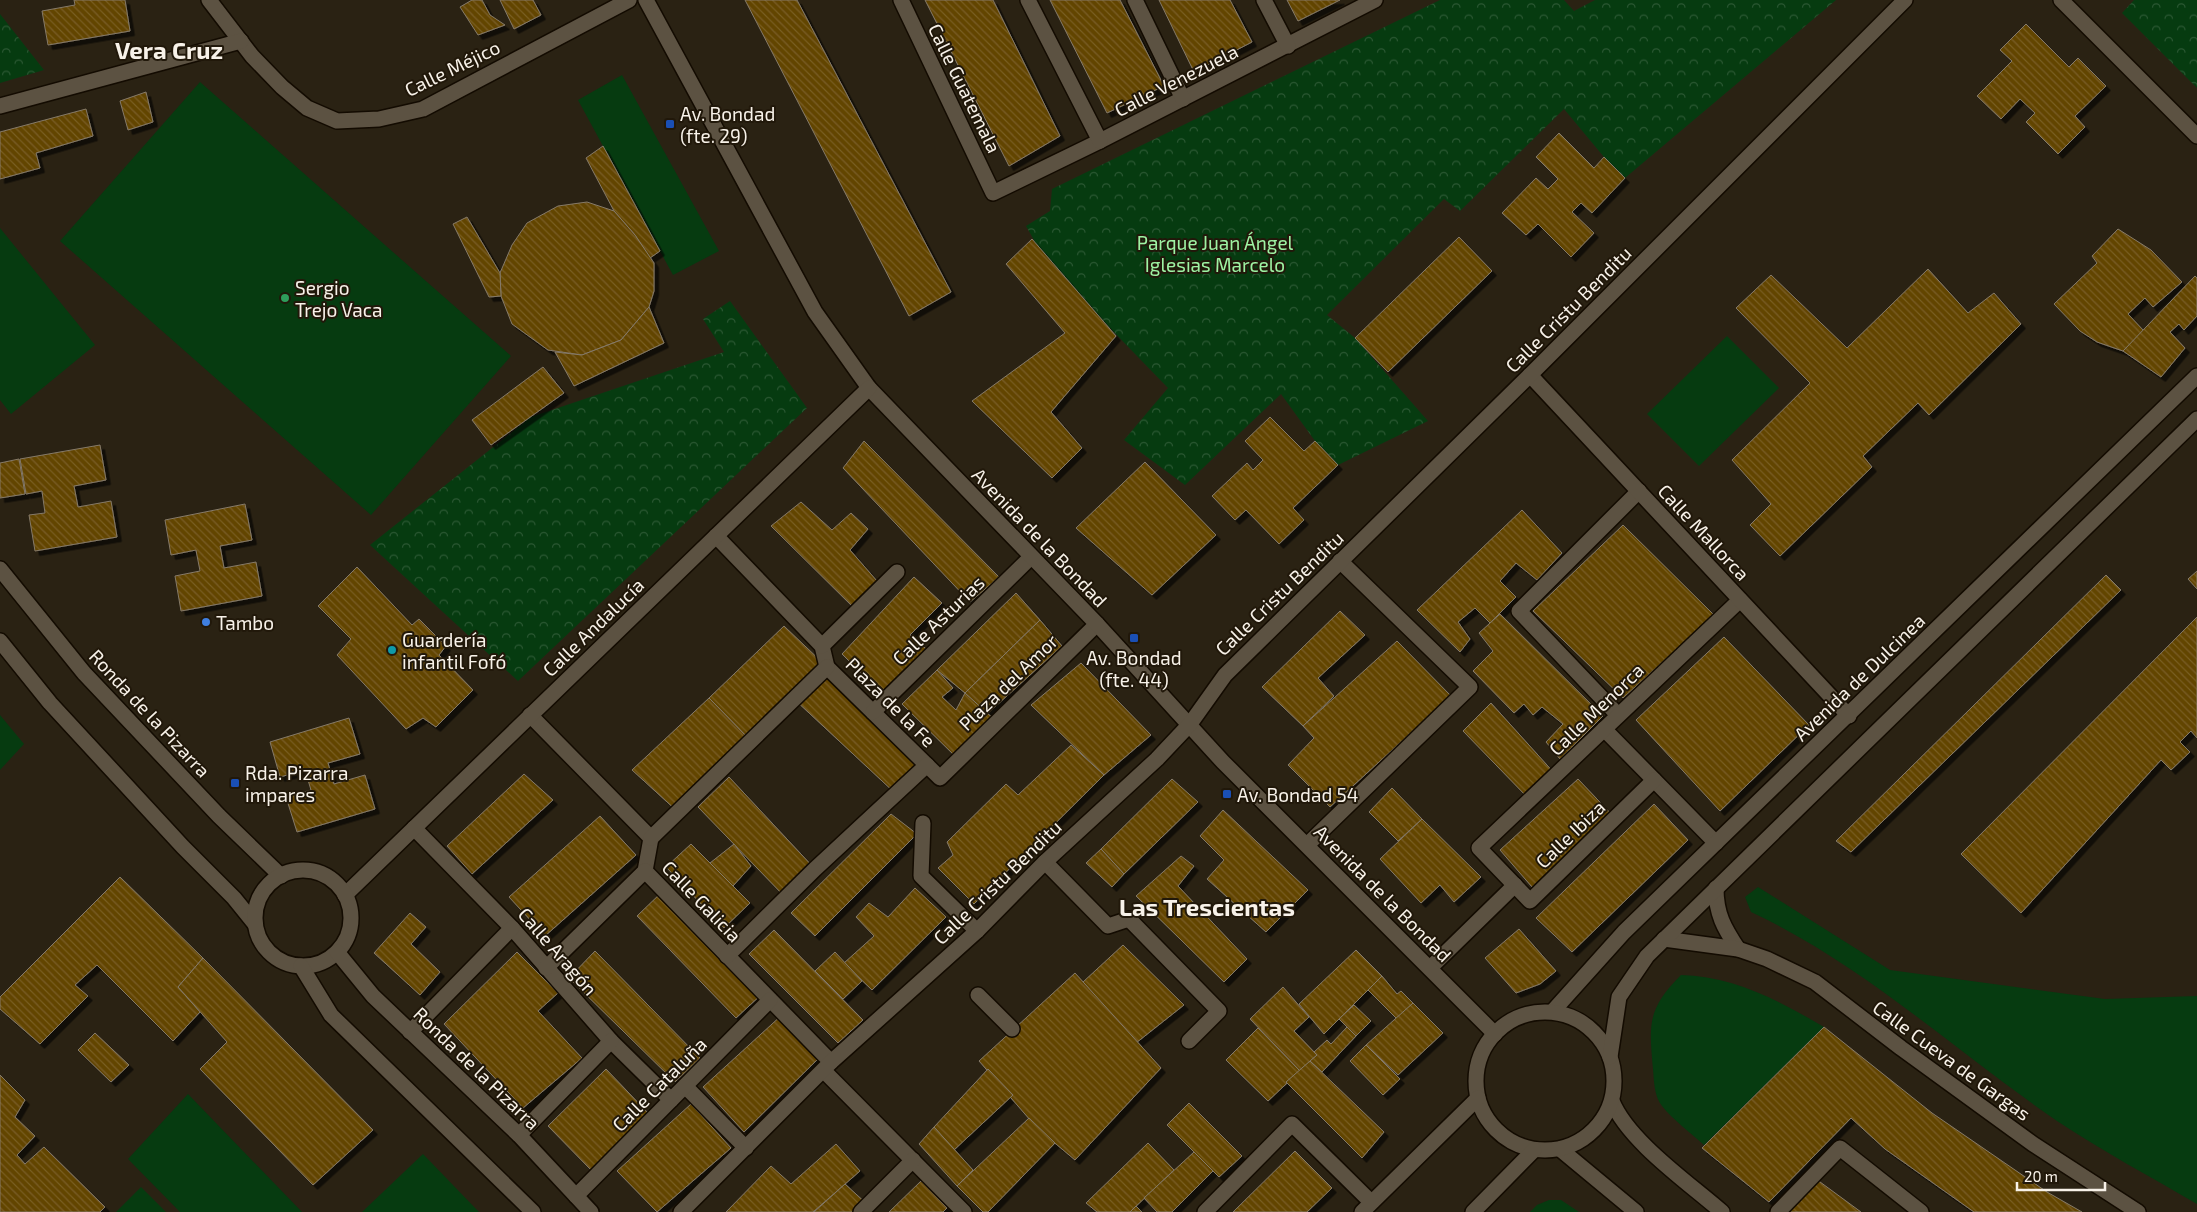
<svg xmlns="http://www.w3.org/2000/svg" width="2197" height="1212" font-family="'Exo 2',sans-serif">
	<style>
		.green { fill: #063b10 }
		.park { fill: url(#park-crowns) }
		.building { fill: url(#building-back-hatch); stroke: #857a69; filter: url(#shadow) }
		.lines { fill: none; stroke-linecap: round; stroke-linejoin: round }
		.pedestrian-casing { stroke: #130b01; stroke-width: 18 }
		.minor-casing { stroke: #130b01; stroke-width: 18 }
		.secondary-casing { stroke: #130b01; stroke-width: 18 }
		.pedestrian { stroke: #5c5242; stroke-width: 15 }
		.minor { stroke: #5c5242; stroke-width: 15 }
		.secondary { stroke: #5c5242; stroke-width: 15 }
		.transit-dot { fill: #1a4fb4; stroke: #21180a; stroke-width: 2 }
		.leisure-dot { fill: #2e9e5b; stroke: #21180a; stroke-width: 2 }
		.shop-dot { fill: #3f7fe0; stroke: #21180a; stroke-width: 2 }
		.culture-dot { fill: #0f9aa8; stroke: #21180a; stroke-width: 2 }
		.labels { text-anchor: middle; dominant-baseline: central; stroke-width: 4; stroke-linejoin: round; paint-order: stroke }
		.street-label { font-size: 19px; fill: #f8f2e9; stroke: #21180a }
		.poi-label { font-size: 19px; fill: #f8f2e9; stroke: #21180a; text-anchor: start }
		.park-label { font-size: 19px; fill: #9ef3a3; stroke: #21180a }
		.district-label { font-size: 24px; font-weight: bold; fill: #f8f2e9; stroke: #21180a }
	</style>
	<defs>
		<pattern id="park-crowns" width="20" height="18" patternUnits="userSpaceOnUse" patternTransform="scale(1.25)"><rect width="20" height="18" fill="#063b10"/><path d="M2 6a3 3 0 1 1 6 0M12 15a3 3 0 1 1 6 0" fill="none" stroke="#2b5833"/></pattern>
		<pattern id="building-back-hatch" width="6" height="6" patternUnits="userSpaceOnUse" patternTransform="scale(1.25)"><rect width="6" height="6" fill="#624400"/><path d="M-1 5l2 2M0 0l6 6M5-1l2 2" fill="none" stroke="#795f25"/></pattern>
		<filter id="shadow"><feDropShadow dx="4.5" dy="4.5" stdDeviation="0" flood-color="#0009"/></filter>
	</defs>
	<rect width="100%" height="100%" fill="#2a2213"/>
	<!-- green -->
	<g class="green">
		<path d="M622,75l97,176 -46,24 -95,-175z"/>
		<path d="M200,82l311,274 -140,159 -311,-274z"/>
		<path d="M0,228l95,117 -84,69 -11,-14z"/>
		<path d="M1727,336l52,52 -80,78 -52,-52z"/>
		<path d="M0,715l24,29 -24,26z"/>
		<path d="M1758,887l132,83 215,29 92,-3v208c-46,-27 -95,-53 -140,-83 -102,-70 -193,-156 -306,-209l-6,-15z"/>
		<path d="M1681,975c52,1 99,26 143,52l-120,118c-14,-13 -31,-25 -42,-39 -8,-10 -8,-25 -9,-37 -4,-45 -6,-60 28,-94z"/>
		<path d="M188,1094l114,118h-122l-52,-53z"/>
		<path d="M423,1154l56,58h-117z"/>
		<path d="M141,1187l25,25h-50z"/>
		<path d="M1549,1200h12l18,12h-49l7,-7z"/>
	</g>
	<!-- park -->
	<g class="park">
		<path d="M1440,0h124l10,11 21,-11h241l-211,178 -21,-21 -40,-48 -104,102 -16,-12 -117,116 28,23 73,83 -90,44 -23,-24 -34,-47 -96,91 -61,-45 44,-52 -121,-125 -21,-37 24,-15 2,-22z"/>
		<path d="M2134,0h63v88l-75,-75z"/>
		<path d="M0,14l44,56 -44,13z"/>
		<path d="M730,301l77,107 -289,273 -148,-136 161,-128 193,-65 -21,-33z"/>
	</g>
	<!-- building -->
	<g class="building">
		<path d="M74,0h51l5,31 -82,14 -6,-34 33,-6z"/>
		<path d="M472,0h10l8,15 15,10 -27,10 -18,-28z"/>
		<path d="M500,0h33l8,15 -27,14z"/>
		<path d="M745,0h52l154,292 -42,24z"/>
		<path d="M925,0h68l67,136 -51,30z"/>
		<path d="M1050,0h70l44,86 -57,27z"/>
		<path d="M1159,0h71l22,42 -58,30z"/>
		<path d="M1287,0h53l-42,21z"/>
		<path d="M2026,24l43,43 9,-9 28,28 -31,30 10,11 -27,27 -32,-32 9,-9 -15,-14 -19,20 -24,-23 35,-35 -12,-11z"/>
		<path d="M146,92l7,30 -25,8 -8,-29z"/>
		<path d="M86,109l7,27 -57,17 4,15 -40,11v-47z"/>
		<path d="M1559,133l35,35 10,-11 21,21 -33,35 -11,-10 -9,9 22,21 -23,24 -33,-33 -12,11 -24,-22 34,-35 12,11 10,-10 -22,-22z"/>
		<path d="M603,146l57,105 -10,7 -15,-23 -21,-24 -28,-53z"/>
		<path d="M587,202l27,9 21,24 19,28v28l-5,16 -28,33 -39,15 -34,-5 -36,-26 -11,-28 -1,-23 12,-28 15,-22 31,-17z"/>
		<path d="M467,217l33,56 1,23 -12,1 -36,-73z"/>
		<path d="M2118,229l33,21 31,32 -29,25 -8,-9 -17,16 16,17 -21,20 -26,-9 -17,-11 -26,-27 43,-41 -5,-7z"/>
		<path d="M1459,237l33,34 -104,101 -33,-34z"/>
		<path d="M1032,239l84,97 -65,76 31,36 -30,30 -80,-77 93,-68 -59,-69z"/>
		<path d="M1928,269l40,44 26,-20 27,31 -92,91 -11,-12 -55,53 9,11 -92,89 -30,-31 21,-21 -39,-44 78,-77 -74,-75 35,-33 76,73z"/>
		<path d="M2195,276l2,2v38l-13,14 -5,-6 -9,8 15,16 -24,29 -38,-26z"/>
		<path d="M649,307l15,36 -90,43 -19,-34 27,3 39,-15z"/>
		<path d="M543,367l21,26 -73,52 -19,-25z"/>
		<path d="M1270,417l34,34 11,-10 23,24 -45,43 11,12 -25,24 -33,-34 -11,10 -23,-24 35,-33 6,7 10,-10 -18,-19z"/>
		<path d="M864,441l135,136 -29,25 -127,-134z"/>
		<path d="M100,445l6,35 -32,6 4,21 33,-6 6,36 -82,14 -6,-36 16,-2 -3,-22 -16,3 -6,-35z"/>
		<path d="M19,459l6,35 -25,4v-35z"/>
		<path d="M1145,462l71,73 -64,60 -76,-67z"/>
		<path d="M801,502l31,28 19,-17 17,16 -18,21 27,31 -20,30 -86,-85z"/>
		<path d="M245,504l7,36 -32,6 4,22 32,-6 6,34 -81,15 -6,-35 25,-5 -4,-21 -25,5 -6,-35z"/>
		<path d="M1522,510l40,43 -25,27 -21,-17 -16,18 16,16 -26,26 -15,-15 -17,14 12,17 -10,13 -43,-42z"/>
		<path d="M1623,525l91,90 -91,83 -90,-87z"/>
		<path d="M357,567l55,58 7,-6 27,27 -7,9 34,35 -37,37 -13,-9 -17,11 -69,-74 14,-16 -33,-33z"/>
		<path d="M2197,571v18l-9,-10z"/>
		<path d="M2106,575l15,15 -270,262 -15,-11z"/>
		<path d="M914,577l28,26 -32,32 22,19 -50,40 -40,-40z"/>
		<path d="M1016,593l24,27 -75,73 -28,-23z"/>
		<path d="M1340,611l25,24 -47,43 16,18 -31,30 -41,-39z"/>
		<path d="M1500,614l103,102 -43,43 -14,-17 17,-18 -21,-17 -9,8 -9,-11 -10,9 -41,-42 20,-20 -14,-18z"/>
		<path d="M2197,617v121l-6,-7 -11,11 10,10 -19,18 -10,-10 -140,153 -60,-59z"/>
		<path d="M1040,620l22,26 -75,68 -22,-21z"/>
		<path d="M784,626l43,41 -76,74 -42,-43z"/>
		<path d="M1724,637l85,88 -89,86 -84,-91z"/>
		<path d="M1397,641l54,55 -121,111 -42,-42 26,-27 -11,-12z"/>
		<path d="M1081,663l70,72 -47,40 -73,-70z"/>
		<path d="M827,667l100,98 -31,29 -102,-95z"/>
		<path d="M937,670l16,18 -11,9 14,13 9,-17 31,28 -38,38 -56,-55z"/>
		<path d="M709,698l42,43 -73,71 -46,-42z"/>
		<path d="M1491,703l65,72 -26,25 -67,-69z"/>
		<path d="M349,718l11,36 -32,9 6,21 31,-9 10,34 -78,23 -11,-35 25,-7 -6,-20 -25,7 -10,-35z"/>
		<path d="M1071,745l33,30 -130,129 -36,-36 15,-13 -6,-13 59,-58 12,11z"/>
		<path d="M524,774l29,26 -81,74 -25,-28z"/>
		<path d="M729,777l86,92 -29,29 -88,-91z"/>
		<path d="M1172,779l26,23 -74,72 -23,-25z"/>
		<path d="M1578,779l37,39 -83,69 -32,-37z"/>
		<path d="M1392,788l30,31 -24,22 -29,-29z"/>
		<path d="M1654,804l34,36 -116,112 -36,-34z"/>
		<path d="M1223,810l85,80 -42,42 -59,-53 17,-19 -24,-24z"/>
		<path d="M891,814l26,20 -102,102 -24,-23z"/>
		<path d="M600,816l36,39 -91,81 -36,-39z"/>
		<path d="M1422,819l59,58 -27,25 -14,-17 -19,18 -41,-44z"/>
		<path d="M691,844l59,59 -26,25 -58,-61z"/>
		<path d="M734,844l17,22 -18,20 -23,-23z"/>
		<path d="M1101,849l23,25 -12,13 -26,-24z"/>
		<path d="M1181,856l13,10 -16,20 69,73 -23,23 -88,-86z"/>
		<path d="M120,877l83,81 -25,29 22,25 -27,29 -76,-76 -22,20 13,11 -48,48 -40,-35v-12z"/>
		<path d="M915,888l31,29 -74,73 -28,-27 30,-27 -18,-19 13,-14 19,14z"/>
		<path d="M664,890l99,103 -27,25 -99,-102z"/>
		<path d="M410,913l16,14 -15,17 29,28 -20,23 -46,-42z"/>
		<path d="M1519,929l37,42 -16,13 -24,9 -31,-35z"/>
		<path d="M774,930l89,90 -25,23 -89,-89z"/>
		<path d="M1123,945l61,60 -48,38 -53,-61z"/>
		<path d="M1356,950l26,26 -58,58 -25,-30z"/>
		<path d="M595,951l105,107 -25,24 -106,-104z"/>
		<path d="M517,952l41,41 -20,18 44,47 -59,50 -79,-84z"/>
		<path d="M835,952l27,29 -19,18 -28,-28z"/>
		<path d="M203,958l170,172 -60,55 -113,-116 27,-27 -49,-55z"/>
		<path d="M1075,973l86,95 -86,92 -38,-32 -58,-67z"/>
		<path d="M1382,976l15,18 4,-3 12,12 -16,16 -29,-29z"/>
		<path d="M1283,987l26,30 -15,14 23,24 -17,16 -50,-52z"/>
		<path d="M1413,1003l30,30 -45,42 -32,-30z"/>
		<path d="M1354,1005l17,16 -15,15 -17,-17z"/>
		<path d="M783,1014l40,40 -79,78 -41,-45z"/>
		<path d="M1347,1027l9,9 -34,36 -12,-11 7,-6 -3,-3 13,-12 4,4z"/>
		<path d="M1824,1027l108,86 115,79 35,20h-108l-89,-63 -34,-31 -82,84 -67,-54z"/>
		<path d="M1258,1028l42,43 -32,30 -42,-41z"/>
		<path d="M95,1033l34,32 -18,17 -33,-32z"/>
		<path d="M1366,1045l34,34 -17,16 -33,-34z"/>
		<path d="M1310,1061l74,71 -22,26 -76,-76z"/>
		<path d="M606,1069l42,44 -57,57 -43,-44z"/>
		<path d="M988,1069l25,26 -59,55 -20,-23z"/>
		<path d="M0,1075l25,25 -10,17 20,19 -18,19 8,9 19,-17 61,60 -5,5h-100z"/>
		<path d="M1189,1103l53,53 -23,21 -52,-52z"/>
		<path d="M691,1104l40,44 -74,64 -40,-41z"/>
		<path d="M1029,1118l26,25 -67,69h-5l-26,-26z"/>
		<path d="M934,1127l39,43 -16,16 -38,-42z"/>
		<path d="M1148,1143l26,27 -44,42h-33l-11,-9z"/>
		<path d="M836,1144l24,27 -47,41h-87l45,-46 20,18z"/>
		<path d="M1295,1151l37,37 -25,24h-74z"/>
		<path d="M1194,1152l19,19 -41,41h-15l-13,-14z"/>
		<path d="M1816,1179l45,33h-79z"/>
		<path d="M921,1181l26,27 -4,4h-54z"/>
		<path d="M845,1184l23,21 -7,7h-47z"/>
		<path d="M1136,1206l6,6h-12z"/>
	</g>
	<g class="lines">
		<!-- pedestrian casing -->
		<g class="pedestrian-casing">
			<g id="pedestrian">
				<path d="M716,536l106,110 5,21"/>
				<path d="M822,646l75,-74"/>
				<path d="M827,667l113,111 157,-154"/>
				<path d="M873,712l158,-155"/>
				<path d="M530,715l121,123 -6,33"/>
				<path d="M1618,715l-99,-104 120,-120"/>
				<path d="M1604,729l112,114"/>
				<path d="M1654,780l-124,121 -51,-53 261,-248"/>
				<path d="M923,823l-2,53 56,55"/>
				<path d="M414,828l98,100 99,113 60,59"/>
				<path d="M651,838l176,-171"/>
				<path d="M1307,845l163,-158 -130,-126"/>
				<path d="M1045,862l63,64 21,-7 90,92 -30,30"/>
				<path d="M645,871l186,191"/>
				<path d="M727,956l88,-87 112,-104"/>
				<path d="M546,968l99,-97"/>
				<path d="M1430,968l85,-83"/>
				<path d="M978,995l34,34"/>
				<path d="M410,1032l102,-104"/>
				<path d="M824,1071l140,141"/>
				<path d="M685,1086l61,62"/>
				<path d="M519,1135l92,-94"/>
				<path d="M576,1196l194,-196"/>
				<path d="M861,1212l52,-52"/>
				<path d="M1205,1212l87,-88 79,78"/>
			</g>
		</g>
		<!-- minor casing -->
		<g class="minor-casing">
			<g id="minor">
				<path d="M209,0l43,56 30,31 25,21 30,13 42,-2 44,-10 206,-109"/>
				<path d="M646,0l169,312 54,76 228,236 126,138 272,272"/>
				<path d="M901,0l92,193 107,-52 275,-141"/>
				<path d="M1028,0l72,141"/>
				<path d="M1135,0l48,99"/>
				<path d="M1264,0l24,46"/>
				<path d="M2061,0l136,136"/>
				<path d="M0,106l241,-65"/>
				<path d="M1530,375l319,341"/>
				<path d="M1716,888c0,26 8,40 22,61"/>
				<path d="M345,895l524,-507"/>
				<path d="M1664,939l74,10 29,10 48,23 86,66 132,96 105,68"/>
				<path d="M1612,1101c16,40 77,82 110,111"/>
				<path d="M1560,1149l76,63"/>
				<path d="M681,1212l150,-150 146,-131 68,-69 112,-103 33,-35 35,-49 305,-300 375,-375"/>
				<path d="M1778,1212l62,-64 81,64"/>
			</g>
		</g>
		<!-- secondary casing -->
		<g class="secondary-casing">
			<g id="secondary">
				<path d="M0,569l84,104 135,143 62,60"/>
				<path d="M0,641l50,62 133,144 51,51 21,26"/>
				<circle cx="303" cy="918" r="48"/>
				<path d="M337,952l36,44 146,139 72,77"/>
				<path d="M301,966l30,49 202,197"/>
				<path d="M1553,1011l71,-79 573,-556"/>
				<circle cx="1545" cy="1081" r="69"/>
				<path d="M1610,1057l9,-60 28,-41 550,-537"/>
				<path d="M1362,1212l116,-114"/>
				<path d="M1473,1212l61,-62"/>
			</g>
		</g>
		<!-- pedestrian -->
		<use href="#pedestrian" class="pedestrian"/>
		<!-- minor -->
		<use href="#minor" class="minor"/>
		<!-- secondary -->
		<use href="#secondary" class="secondary"/>
	</g>
	<!-- markers -->
	<g class="transit-dot">
		<rect x="665" y="119" width="10" height="10" rx="2.5"/>
		<rect x="1129" y="633" width="10" height="10" rx="2.5"/>
		<rect x="230" y="778" width="10" height="10" rx="2.5"/>
		<rect x="1222" y="789" width="10" height="10" rx="2.5"/>
	</g>
	<circle class="leisure-dot" cx="285" cy="298" r="5"/>
	<circle class="shop-dot" cx="206" cy="622" r="5"/>
	<circle class="culture-dot" cx="392" cy="650" r="5"/>
	<g class="labels">
		<!-- street labels -->
		<g class="street-label">
			<text transform="translate(452 68) rotate(-26)">Calle Méjico</text>
			<text transform="translate(1176 80) rotate(-27)">Calle Venezuela</text>
			<text transform="translate(965 88) rotate(64)">Calle Guatemala</text>
			<text transform="translate(1568 309) rotate(-45)">Calle Cristu Benditu</text>
			<text transform="translate(1704 532) rotate(47)">Calle Mallorca</text>
			<text transform="translate(1040 537) rotate(46)">Avenida de la Bondad</text>
			<text transform="translate(1279 593) rotate(-44)">Calle Cristu Benditu</text>
			<text transform="translate(938 620) rotate(-44)">Calle Asturias</text>
			<text transform="translate(593 627) rotate(-44)">Calle Andalucía</text>
			<text transform="translate(1859 677) rotate(-44)">Avenida de Dulcinea</text>
			<text transform="translate(1008 682) rotate(-44)">Plaza del Amor</text>
			<text transform="translate(891 702) rotate(45)">Plaza de la Fe</text>
			<text transform="translate(1596 709) rotate(-44)">Calle Menorca</text>
			<text transform="translate(150 713) rotate(47)">Ronda de la Pizarra</text>
			<text transform="translate(1570 834) rotate(-44)">Calle Ibiza</text>
			<text transform="translate(997 882) rotate(-44)">Calle Cristu Benditu</text>
			<text transform="translate(1383 893) rotate(45)">Avenida de la Bondad</text>
			<text transform="translate(702 901) rotate(46)">Calle Galicia</text>
			<text transform="translate(558 951) rotate(49)">Calle Aragón</text>
			<text transform="translate(1952 1060) rotate(36)">Calle Cueva de Gargas</text>
			<text transform="translate(477 1068) rotate(44)">Ronda de la Pizarra</text>
			<text transform="translate(659 1084) rotate(-45)">Calle Cataluña</text>
		</g>
		<!-- poi labels -->
		<g class="poi-label">
			<text x="680" y="113">Av. Bondad<tspan x="680" dy="22">(fte. 29)</tspan></text>
			<text x="295" y="287">Sergio<tspan x="295" dy="22">Trejo Vaca</tspan></text>
			<text x="216" y="622">Tambo</text>
			<text x="402" y="639">Guardería<tspan x="402" dy="22">infantil Fofó</tspan></text>
			<text x="1134" y="657" text-anchor="middle">Av. Bondad<tspan x="1134" dy="22">(fte. 44)</tspan></text>
			<text x="245" y="772">Rda. Pizarra<tspan x="245" dy="22">impares</tspan></text>
			<text x="1237" y="794">Av. Bondad 54</text>
		</g>
		<!-- park labels -->
		<g class="park-label">
			<text x="1215" y="242">Parque Juan Ángel<tspan x="1215" dy="22">Iglesias Marcelo</tspan></text>
		</g>
		<!-- district labels -->
		<g class="district-label">
			<text x="169" y="49">Vera Cruz</text>
			<text x="1207" y="906">Las Trescientas</text>
		</g>
	</g>
	<!-- scale -->
	<path d="M2017 1182v8h88v-8" fill="none" stroke="#f8f2e9" stroke-width="2.5"/>
	<text x="2024" y="1182" font-size="15" fill="#f8f2e9" stroke="#21180a" stroke-width="4" paint-order="stroke">20 m</text>
</svg>
